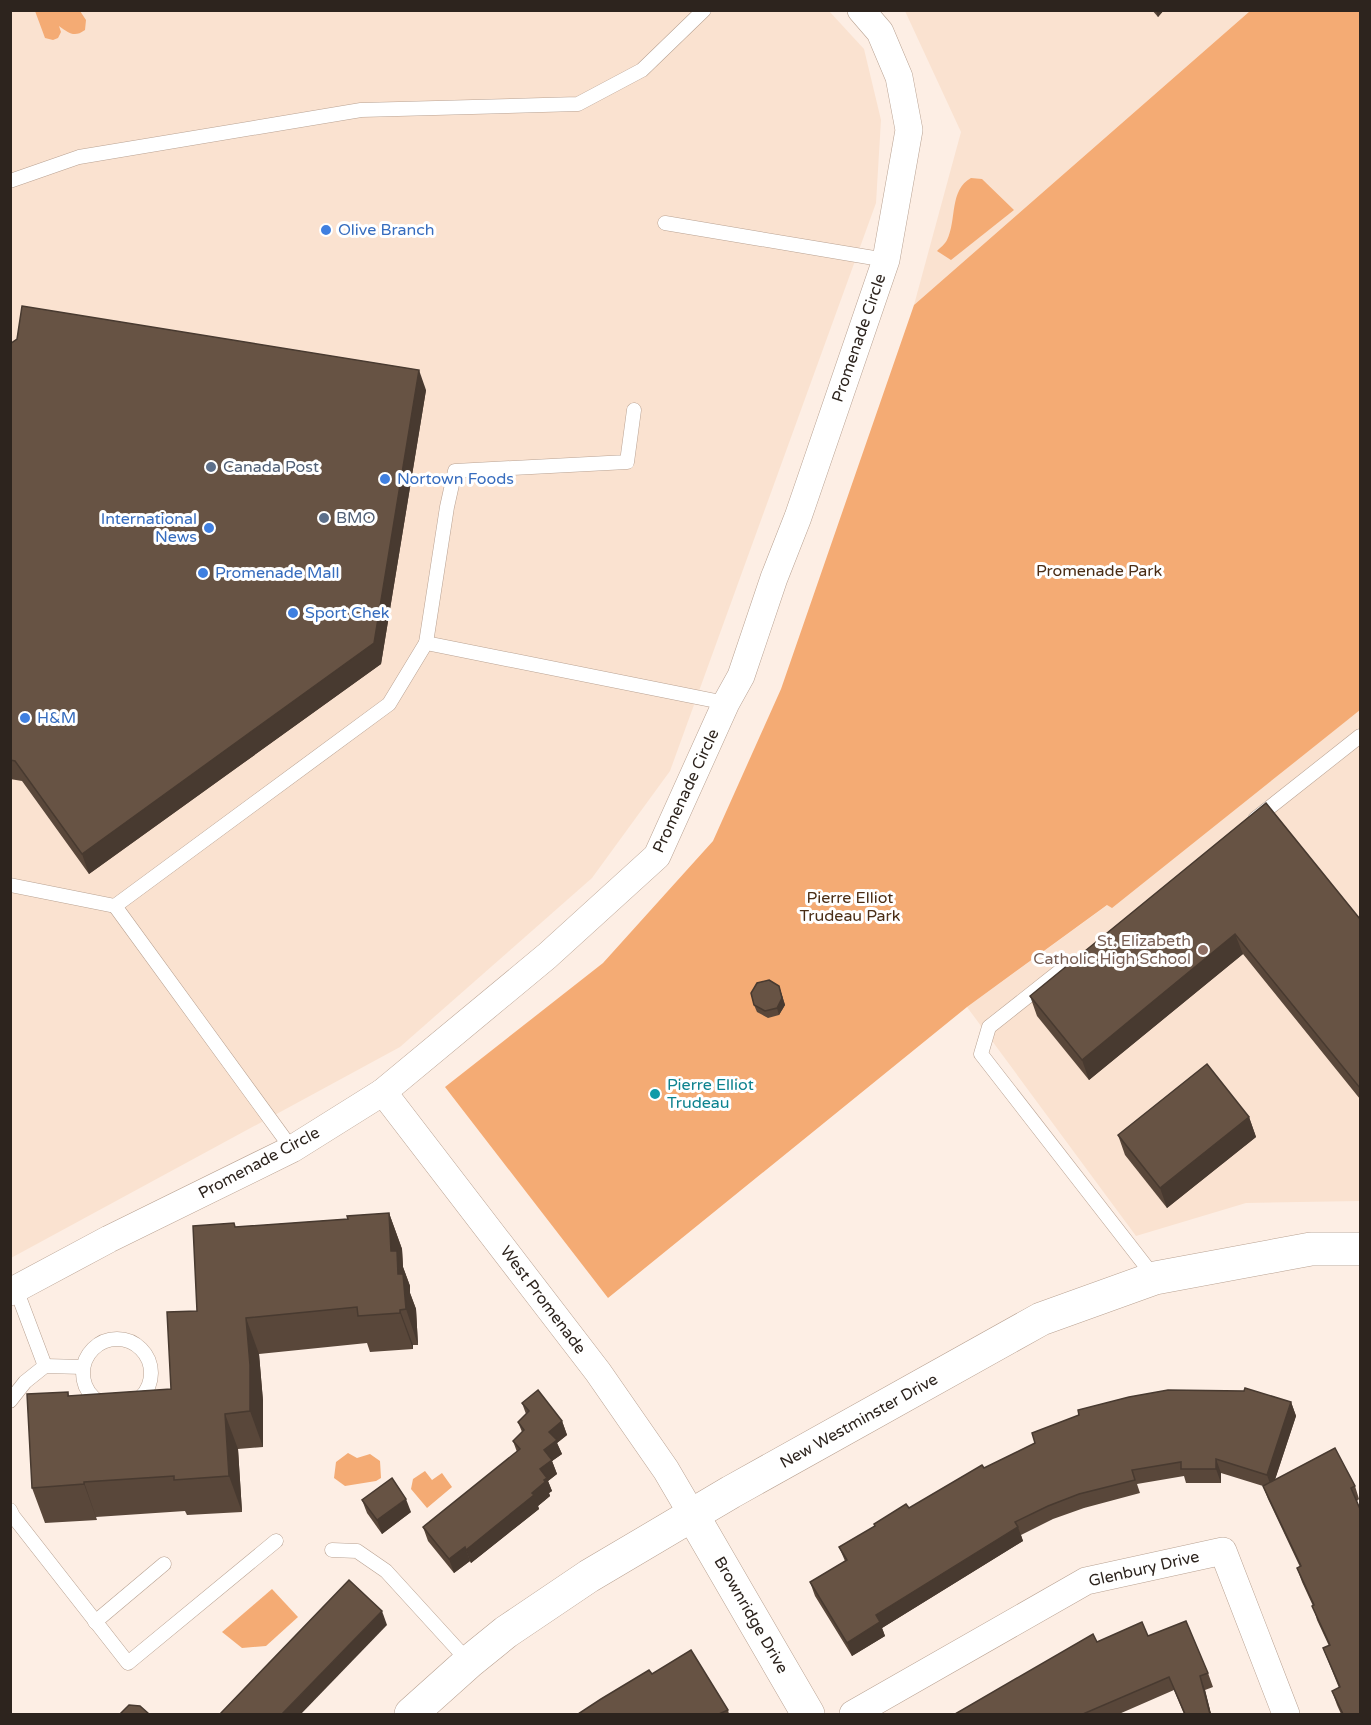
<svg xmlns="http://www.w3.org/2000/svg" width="1371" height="1725" font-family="'Varela Round',sans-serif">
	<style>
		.built { fill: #fae2d0 }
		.green { fill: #f4ab74 }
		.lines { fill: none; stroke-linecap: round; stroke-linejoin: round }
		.service-casing { stroke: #b9a292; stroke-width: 15 }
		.minor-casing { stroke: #b9a292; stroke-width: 28 }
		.tertiary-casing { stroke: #b9a292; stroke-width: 34 }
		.service { stroke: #fff; stroke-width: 14 }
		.minor { stroke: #fff; stroke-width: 27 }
		.tertiary { stroke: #fff; stroke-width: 33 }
		.wall { fill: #59473a }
		.shaded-wall { fill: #483a30 }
		.building { fill: #675344; stroke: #483a30; stroke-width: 1.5 }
		.shop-dot { fill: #3f7fe0; stroke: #fff; stroke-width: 2 }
		.service-dot { fill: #5c6f8a; stroke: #fff; stroke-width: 2 }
		.education-dot { fill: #8d6e63; stroke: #fff; stroke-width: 2 }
		.culture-dot { fill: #0f9aa8; stroke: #fff; stroke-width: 2 }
		.labels { text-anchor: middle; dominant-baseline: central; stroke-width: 6; stroke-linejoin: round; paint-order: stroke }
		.shop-label { font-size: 16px; fill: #366cbe; stroke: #fff; text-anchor: start }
		.street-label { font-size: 16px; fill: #2d241e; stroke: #fff }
		.service-label { font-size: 16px; fill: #4e5e75; stroke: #fff; text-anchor: start }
		.park-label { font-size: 16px; fill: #4a2d15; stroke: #fff }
		.education-label { font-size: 16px; fill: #785e54; stroke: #fff; text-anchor: end }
		.culture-label { font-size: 16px; fill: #0d838f; stroke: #fff; text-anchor: start }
	</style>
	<rect width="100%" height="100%" fill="#fdeee4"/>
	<!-- built -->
	<g class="built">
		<path d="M11,11h818l35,38 17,71 -5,83 -206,568 -78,107 -192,169 -389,211z"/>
		<path d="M905,11h345l-336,294 47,-173z"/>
		<path d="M1360,710v491l-114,2 -110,33 -169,-229 157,-114z"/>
	</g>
	<!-- green -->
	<g class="green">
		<path d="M35,11h45l6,9 -1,10c-11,8 -16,3 -26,-4l2,6 -3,6 -5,2 -8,-2z"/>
		<path d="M1250,11h110v699l-248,198 -5,-3 -140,102 -359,291 -163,-211 158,-124 110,-122 68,-152 133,-384z"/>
		<path d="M971,178l11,1 32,31 -63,50 -14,-9c3,-3 8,-7 10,-11 10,-20 2,-50 24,-62z"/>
		<path d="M348,1453l9,5 13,-4 10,7 1,17 -5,3 -31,5 -11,-8 2,-16z"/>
		<path d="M425,1471l7,9 10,-7 10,14 -25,21 -16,-19 2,-10z"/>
		<path d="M272,1589l26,28 -32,29 -24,2 -20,-16z"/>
	</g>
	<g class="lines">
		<!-- service casing -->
		<g class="service-casing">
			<g id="service">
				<path d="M10,181l69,-24 282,-47 217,-6 64,-34 62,-60"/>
				<path d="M665,223l221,37"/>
				<path d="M426,643l21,-136 8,-36 172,-9 7,-52"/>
				<path d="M1255,819l105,-83"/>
				<path d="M10,885l105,21 274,-202 37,-61 300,60"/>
				<path d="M115,906l177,243"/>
				<path d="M1065,967l-76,60 -8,27 174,224"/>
				<path d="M16,1289l29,77"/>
				<circle cx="117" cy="1373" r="34"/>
				<path d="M10,1401l15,-19 20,-16 38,1"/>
				<path d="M10,1510l3,6 115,147 148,-122"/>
				<path d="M332,1550l25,1 29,20 83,91"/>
				<path d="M95,1622l69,-58"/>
			</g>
		</g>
		<!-- minor casing -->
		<g class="minor-casing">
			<g id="minor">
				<path d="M383,1092l215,280 68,98 27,46"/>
				<path d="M10,1292l99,-53 183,-90 91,-57 164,-136 110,-100 69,-153 15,-27 33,-98 24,-61 88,-257 23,-130 -10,-53 -19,-45 -19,-22"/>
				<path d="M853,1714l233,-133 137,-30 63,163"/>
			</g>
		</g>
		<!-- tertiary casing -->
		<g class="tertiary-casing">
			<g id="tertiary">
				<path d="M693,1516l115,198"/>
				<path d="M411,1714l58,-52 37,-30 83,-56 142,-84 310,-173 114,-41 156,-29h49"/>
			</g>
		</g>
		<!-- service -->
		<use href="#service" class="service"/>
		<!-- minor -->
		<use href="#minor" class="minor"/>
		<!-- tertiary -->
		<use href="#tertiary" class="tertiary"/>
	</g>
	<!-- wall -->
	<g class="wall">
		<path d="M1152,10h12l-6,7z"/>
		<path d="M10,344l416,46 -45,274 -292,210 -67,-93 -12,-2z"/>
		<path d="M1266,803l94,116v180l-117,-145 -154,126 -52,-64 -7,-20z"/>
		<path d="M779,986l6,19 -6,10 -11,3 -11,-6 -3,-7z"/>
		<path d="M1249,1117l7,20 -89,71 -42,-53 -7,-20z"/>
		<path d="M389,1213l13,36 1,18 7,19v7l6,16 2,36h-5v4l-43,3 -3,-9 -108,11 4,47v46l-25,2 4,63 -55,3 -2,-4 -89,6 1,3 -52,3 -13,-35 36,-96 1,4 102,-7 26,-78 39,-84 112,-8z"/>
		<path d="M1291,1402l5,14 -21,63 80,7 4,13 -2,2 3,213h-19l-4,-9 -5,-14 7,-3 -16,-40 6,-2 -12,-26 -4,-14 -11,-24 -5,-14 3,-1 -32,-68 -5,-13 -42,-13v10h-35l-2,-7 -47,8 3,9 -56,15 -31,11 -32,16 2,6 -141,87 3,8 -33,20 -37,-60 -5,-14 35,-21 -6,-14 145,-79z"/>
		<path d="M522,1403l40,18 5,14 -10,8 5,11 -10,7 5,13 -9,7 4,10 -3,2 1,3 -12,10 1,3 -68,54 -1,-2 -16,12 -26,-32 -5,-14 94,-75 -4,-11 9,-9 -4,-10 8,-8z"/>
		<path d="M362,1500l49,12 -29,22 -15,-21z"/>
		<path d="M1148,1636l60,37 5,14 -8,3 6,24h-27l-10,-24 -55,24h-164l142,-72z"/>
		<path d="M652,1674l76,36 1,4h-151z"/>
	</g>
	<!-- shaded-wall -->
	<g class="shaded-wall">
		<path d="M1156,10h8l-6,7z"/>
		<path d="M419,370l7,20 -45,274 -292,210 -7,-20z"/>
		<path d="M1235,934l8,20 -154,126 -7,-20z"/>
		<path d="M779,986l6,19 -6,10 -2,-7z"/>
		<path d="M1249,1117l7,20 -89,71 -7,-20z"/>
		<path d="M389,1213l13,36 1,18 7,19v7l6,16 2,36 -12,-36 -15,-58z"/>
		<path d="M400,1310l13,35v4l-13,-36z"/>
		<path d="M246,1318l13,36 4,47v46l-13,-36z"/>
		<path d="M1291,1402l5,14 -24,73 -5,-14z"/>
		<path d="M225,1414l13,35 4,63 -13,-36z"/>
		<path d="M562,1421l5,14 -10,8 5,11 -10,7 5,13 -9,7 4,10 -3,2 1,3 -12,10 1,3 -68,54 -5,-13 66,-57 8,-24 9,-37z"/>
		<path d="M1216,1459l5,14v10l-5,-14z"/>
		<path d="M84,1482l12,35 1,3 -13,-36z"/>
		<path d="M406,1499l5,13 -29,22 -5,-14z"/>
		<path d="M1018,1527l5,14 -141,87 3,8 -33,20 -5,-13 29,-28z"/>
		<path d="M465,1547l5,14 -16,12 -5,-14z"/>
		<path d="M382,1611l5,14 -86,89h-19z"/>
		<path d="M1200,1676l5,14 6,24h-1z"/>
	</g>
	<!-- building -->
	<g class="building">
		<path d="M22,306l397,64 -45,273 -292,211 -67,-93 -5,-1v-416l7,-5z"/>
		<path d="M1266,803l94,116v169l-125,-154 -153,126 -52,-64z"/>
		<path d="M769,980l10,6 3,12 -5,10 -12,3 -11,-6 -3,-12 6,-10z"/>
		<path d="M1207,1064l42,53 -89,71 -42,-53z"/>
		<path d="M389,1213l2,38h6l1,23h5l3,35 -6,1v3l-42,3 -1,-9 -111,11 4,47v46l-25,3 4,62 -55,4v-4l-90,6v2l-52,4 -5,-94 41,-2v4l103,-7 -4,-77 30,-1 -4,-85 41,-3 1,4 113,-8 -1,-3z"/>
		<path d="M1245,1388l46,14 -24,73 -51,-16v10h-35v-7l-49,8 3,10 -56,14 -31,12 -33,16 3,5 -142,88 4,7 -33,21 -37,-61 37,-22 -8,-13 36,-21 -1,-2 32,-20 3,4 73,-43 2,3 51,-25 -3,-10 47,-18 -1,-5 51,-13 39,-7 76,1z"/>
		<path d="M538,1390l24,31 -13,11 8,8 -13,10 8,10 -12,9 7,9 -3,2 1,2 -13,11 2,2 -68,55 -1,-3 -16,12 -26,-32 97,-78 -7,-8 11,-11 -6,-8 11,-11 -7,-8z"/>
		<path d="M1335,1448l20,38 -4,2 9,21v205h-17l-11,-23 8,-4 -17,-39 7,-3 -18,-39 2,-1 -17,-37 4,-2 -38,-80z"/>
		<path d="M392,1478l14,21 -29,21 -15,-20z"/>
		<path d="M349,1580l33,31 -100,103h-62z"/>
		<path d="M1186,1621l22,52 -8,3 10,38h-25l-16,-37 -86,37h-128l138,-80 4,8 45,-20 6,14z"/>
		<path d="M691,1650l37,60 -9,4h-141l23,-15 48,-29 3,4z"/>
		<path d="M129,1705l11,1 9,8h-29z"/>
	</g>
	<!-- markers -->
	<g class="shop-dot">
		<circle cx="326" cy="230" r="6"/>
		<circle cx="385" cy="479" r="6"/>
		<circle cx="209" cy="528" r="6"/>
		<circle cx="203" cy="573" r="6"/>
		<circle cx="293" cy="613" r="6"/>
		<circle cx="25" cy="718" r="6"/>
	</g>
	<g class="service-dot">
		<circle cx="211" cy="467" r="6"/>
		<circle cx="324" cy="518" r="6"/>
	</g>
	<circle class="education-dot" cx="1203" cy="950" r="6"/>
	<circle class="culture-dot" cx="655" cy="1094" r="6"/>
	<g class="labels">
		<!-- shop labels -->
		<g class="shop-label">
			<text x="338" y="230">Olive Branch</text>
			<text x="397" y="479">Nortown Foods</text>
			<text x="197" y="519" text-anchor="end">International<tspan x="197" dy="18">News</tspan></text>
			<text x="215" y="573">Promenade Mall</text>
			<text x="305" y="613">Sport Chek</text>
			<text x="37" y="718">H&amp;M</text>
		</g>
		<!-- street labels -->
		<g class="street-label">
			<text transform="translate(859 338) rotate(-71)">Promenade Circle</text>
			<text transform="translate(686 791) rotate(-65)">Promenade Circle</text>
			<text transform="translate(259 1163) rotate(-28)">Promenade Circle</text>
			<text transform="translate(543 1300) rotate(53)">West Promenade</text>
			<text transform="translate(859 1421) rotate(-29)">New Westminster Drive</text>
			<text transform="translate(1144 1569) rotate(-13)">Glenbury Drive</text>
			<text transform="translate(751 1615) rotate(60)">Brownridge Drive</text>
		</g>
		<!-- service labels -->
		<g class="service-label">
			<text x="223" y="467">Canada Post</text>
			<text x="336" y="518">BMO</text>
		</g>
		<!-- park labels -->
		<g class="park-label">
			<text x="1099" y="571">Promenade Park</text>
			<text x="850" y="898">Pierre Elliot<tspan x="850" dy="18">Trudeau Park</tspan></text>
		</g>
		<!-- education labels -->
		<g class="education-label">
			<text x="1191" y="941">St. Elizabeth<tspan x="1191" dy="18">Catholic High School</tspan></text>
		</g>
		<!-- culture labels -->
		<g class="culture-label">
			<text x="667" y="1085">Pierre Elliot<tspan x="667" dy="18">Trudeau</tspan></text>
		</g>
	</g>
	<!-- border -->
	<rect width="1371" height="1725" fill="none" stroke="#2d241e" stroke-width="24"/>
</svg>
